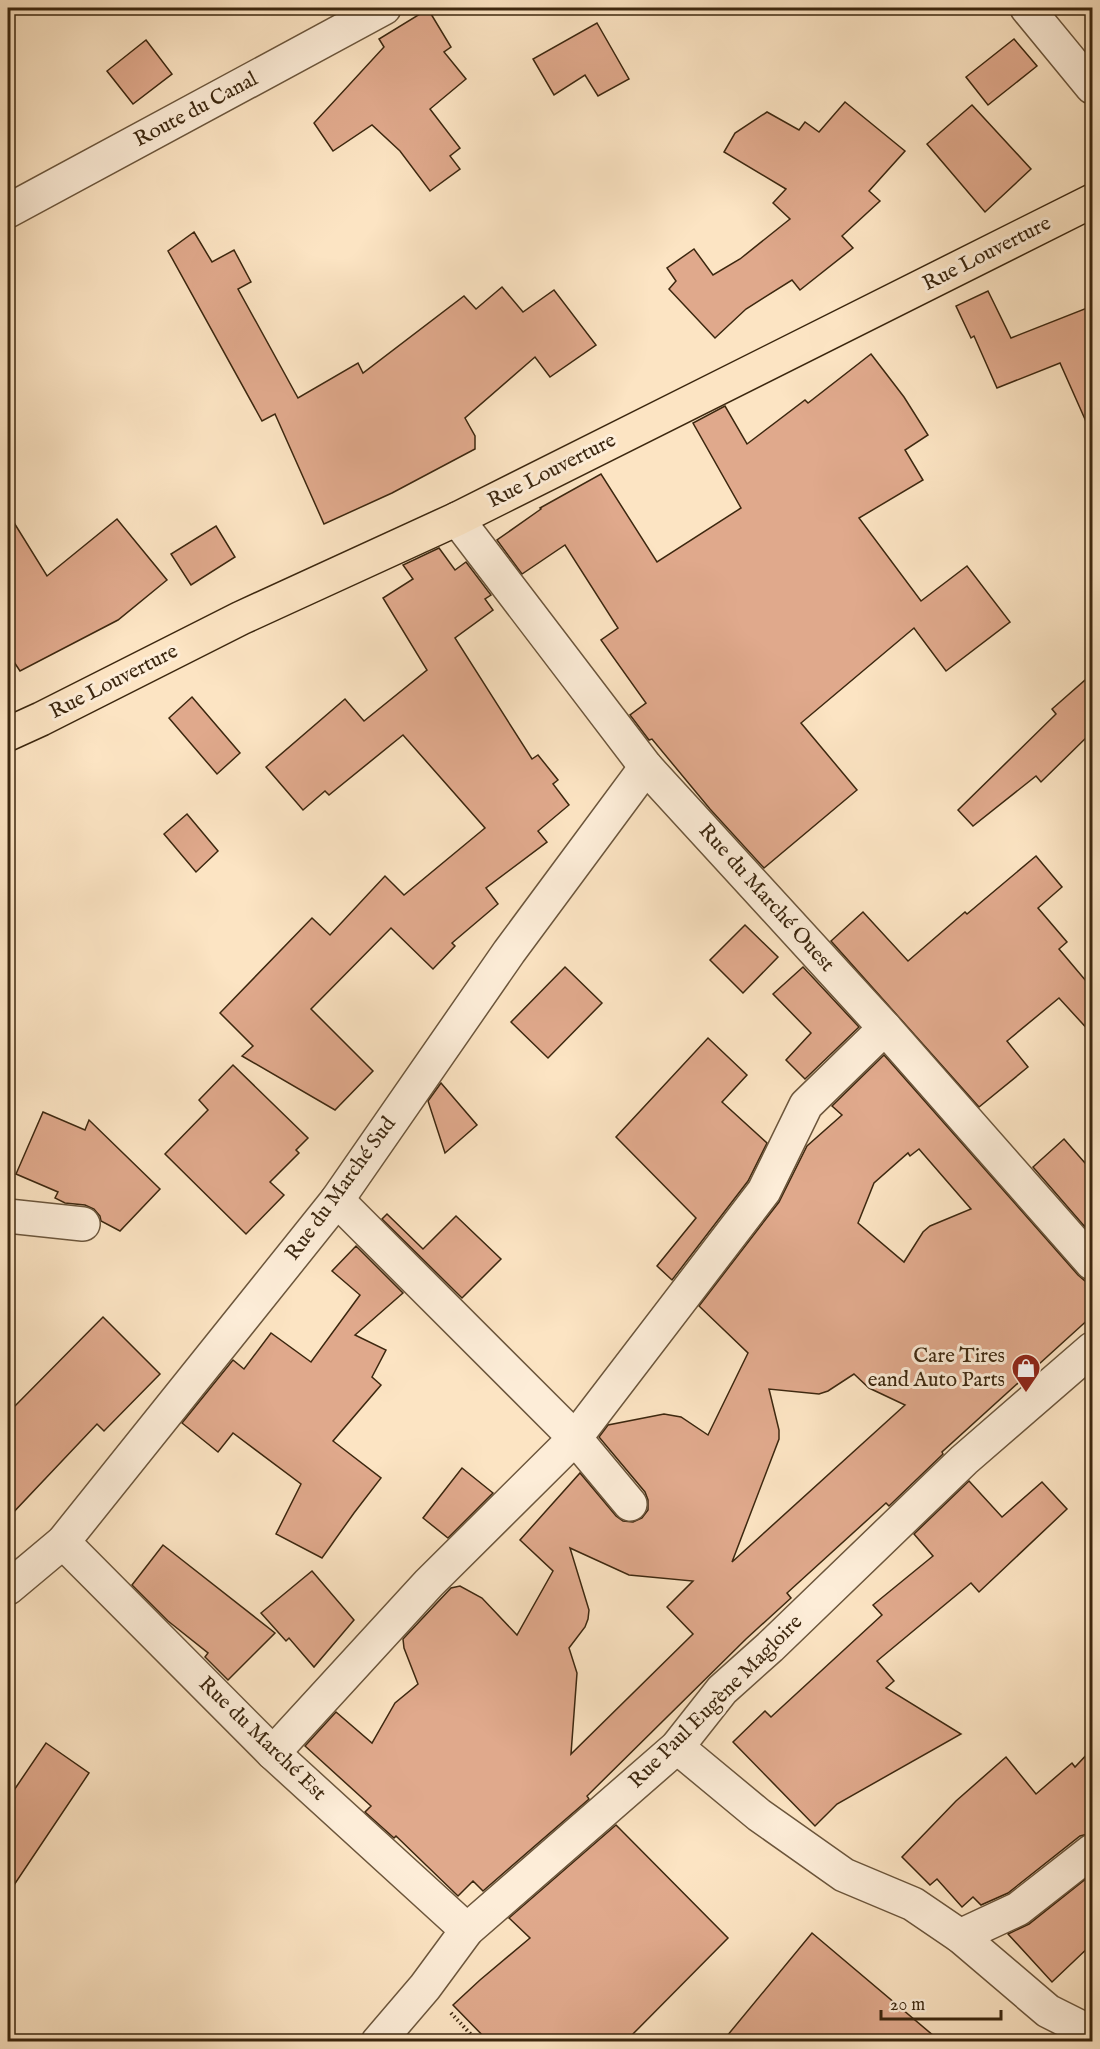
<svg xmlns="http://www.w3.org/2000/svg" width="1100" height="2049" font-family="'IM FELL English',serif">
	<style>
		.building { fill: #e0a98c; stroke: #3c270f; stroke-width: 1.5; fill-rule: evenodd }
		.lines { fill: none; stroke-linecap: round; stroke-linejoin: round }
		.minor-casing { stroke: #6c563c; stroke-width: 36 }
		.major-casing { stroke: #3c270f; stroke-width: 36 }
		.path { stroke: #3c270f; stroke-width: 4; stroke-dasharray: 1.5 3; stroke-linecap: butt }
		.minor { stroke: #fdedd8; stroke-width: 33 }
		.major { stroke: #fce4c3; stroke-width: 33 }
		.labels { text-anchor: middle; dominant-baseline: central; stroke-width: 6; stroke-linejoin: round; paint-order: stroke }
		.street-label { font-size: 21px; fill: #3c270f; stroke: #fdedd8 }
		.poi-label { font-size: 21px; fill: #3c270f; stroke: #fdedd8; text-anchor: end }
	</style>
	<rect width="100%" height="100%" fill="#fce4c3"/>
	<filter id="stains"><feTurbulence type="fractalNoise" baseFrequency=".00333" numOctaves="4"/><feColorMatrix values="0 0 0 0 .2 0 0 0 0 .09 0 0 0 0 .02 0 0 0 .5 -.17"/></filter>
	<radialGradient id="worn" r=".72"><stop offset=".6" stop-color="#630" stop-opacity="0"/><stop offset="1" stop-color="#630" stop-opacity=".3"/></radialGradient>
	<!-- building -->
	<g class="building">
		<path d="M428,9l23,38 -7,5 22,27 -36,30 30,39 -10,8 10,13 -30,22 -30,-40 -28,-26 -39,26 -19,-28 70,-76 -5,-8z"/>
		<path d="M597,23l32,56 -31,17 -13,-21 -31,20 -21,-36z"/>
		<path d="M1014,39l23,27 -49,39 -22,-28z"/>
		<path d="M146,40l26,34 -39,30 -26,-33z"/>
		<path d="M845,102l60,49 -36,40 11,10 -38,35 11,12 -53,42 -8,-10 -46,29 -31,29 -46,-49 7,-8 -9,-13 27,-19 19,26 27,-16 50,-40 -17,-16 13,-14 -62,-37 11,-19 32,-21 32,18 6,-8 14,10z"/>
		<path d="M972,105l59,64 -46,43 -58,-68z"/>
		<path d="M194,232l18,30 22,-12 17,32 -13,7 60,109 60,-35 5,10 101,-77 12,13 26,-22 21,25 31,-22 42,55 -46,32 -15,-20 -70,61 10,18v13l-83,44 -68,31 -49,-110 -13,7 -94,-170z"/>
		<path d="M988,291l23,47 81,-32v129l-32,-72 -63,25 -23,-52 -3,2 -15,-32z"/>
		<path d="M871,354l33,43 24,38 -23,15 18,30 -64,38 62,83 46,-35 43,56 -64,49 -32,-43 -113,95 56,67 -93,78 -54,-59 -58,-70 -3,1 -19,-25 16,-12 -45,-63 17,-12 -53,-83 -43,29 -25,-34 44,-31 -1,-1 61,-34 56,88 84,-54 -48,-85 32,-17 22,38 58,-44 3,3z"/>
		<path d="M8,513l39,63 70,-57 50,61 -49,40 -98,51 -12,-18z"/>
		<path d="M216,526l19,31 -44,28 -20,-31z"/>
		<path d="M439,548l16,22 11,-8 25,33 -6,4 8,11 -38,28 77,121 6,-4 20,25 -5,4 16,21 -31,26 9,11 -61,46 12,16 -46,39 3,3 -22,23 -42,-41 -80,81 62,62 -38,39 -93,-54 11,-10 -33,-33 92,-95 18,17 55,-59 19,19 81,-67 -82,-93 -74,60 -4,-4 -22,19 -37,-43 79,-68 19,22 63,-51 -44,-72 30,-19 -10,-14z"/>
		<path d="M1092,674v58l-51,50 -5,-6 -63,50 -15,-16 98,-96 -4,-5z"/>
		<path d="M192,697l48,56 -23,21 -48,-56z"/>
		<path d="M187,814l31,37 -22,21 -32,-38z"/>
		<path d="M1036,856l26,31 -24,21 29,34 -8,7 33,39v46l-33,-36 -52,43 21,26 -49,40 -148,-166 32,-29 45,49 57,-49 2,2z"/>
		<path d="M745,925l33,32 -35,36 -33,-33z"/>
		<path d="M565,967l37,36 -54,55 -37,-36z"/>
		<path d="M803,967l56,60 -54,52 -19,-19 25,-27 -38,-39z"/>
		<path d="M708,1038l39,37 -25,27 45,41 -19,38 -76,99 -15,-14 39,-48 -80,-81z"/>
		<path d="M884,1055l194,220 7,6h7v35l-150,136 1,2 -54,52 -3,-3 -99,90 4,5 -45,41 -159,157 2,3 -106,92 -10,-10 -15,15 -62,-60 -2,2 -29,-26 6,-6 -66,-60 31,-34 36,31 23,-40 23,-19 -14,-36 -1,-9 48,-51 9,-2 22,12 35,37 36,-64 -33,-31 60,-67 36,43 7,5 10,1 9,-4 6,-8v-10l-3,-8 -46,-55 9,-12 56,-11 17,3 27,18 40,-82 -49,-47 80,-104 28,-56 35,-31 -10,-9zM919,1149l52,60 -41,17 -7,6 -19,30 -46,-39 16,-40 34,-30 2,3zM854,1374l15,14 36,17 -173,157 47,-123v-9l-10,-41 50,5 9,-3zM570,1548l59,27 64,6 -26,26 26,27 -122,120 6,-81 -8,-25 16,-21 3,-8 1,-9z"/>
		<path d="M233,1065l75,73 -12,12 3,3 -29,29 14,13 -38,39 -81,-80 43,-44 -9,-10z"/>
		<path d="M441,1083l36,42 -32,28 -17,-52z"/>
		<path d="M43,1112l42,18 4,-10 71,69 -40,42 -19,-10 -1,-5 -6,-7 -9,-4 -20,-2 -10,-5 3,-6 -42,-18z"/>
		<path d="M1064,1139l28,32v64l-59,-68z"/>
		<path d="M387,1214l36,35 33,-33 45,43 -39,39 -80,-79z"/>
		<path d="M356,1246l47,47 -48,42 31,15 -14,27 9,8 -48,56 48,37 -27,35 -32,45 -46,-24 25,-50 -68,-51 -15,19 -36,-29 51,-63 11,9 27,-36 40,29 49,-67 -28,-24z"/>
		<path d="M103,1317l57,57 -56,57 -7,-7 -89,94v-105z"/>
		<path d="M462,1468l31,25 -45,45 -25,-20z"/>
		<path d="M969,1481l33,36 40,-35 25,27 -88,83 -8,-9 -94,78 17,20 -8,7 75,46 -124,70 -22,22 -82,-84 32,-31 6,6 111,-102 -9,-10 60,-49 -19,-22z"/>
		<path d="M163,1545l112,88 -47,47 -23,-23 3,-4 -40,-32 -36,-36z"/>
		<path d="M312,1571l42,49 -40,47 -25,-29 -3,3 -25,-28z"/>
		<path d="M46,1743l43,30 -81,121v-95z"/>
		<path d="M1092,1749v84l-12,3 -72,57 -27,12 -8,-8 -11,10 -25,-28 -7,6 -28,-28 54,-56 50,-44 30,37 36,-31 3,4z"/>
		<path d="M616,1825l112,113 -103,104h-136l-36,-37 27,-25 50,-42 -21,-20z"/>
		<path d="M1092,1874v70l-40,38 -44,-48 21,-10z"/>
		<path d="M812,1933l129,109h-219z"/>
	</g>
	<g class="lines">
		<!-- minor casing -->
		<g class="minor-casing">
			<g id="minor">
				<path d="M1027,8l65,79"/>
				<path d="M8,211l376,-203"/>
				<path d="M457,519l189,248 239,261 207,235"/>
				<path d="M337,1200l238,238 55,66"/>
				<path d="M8,1216l75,8"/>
				<path d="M63,1542l210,211 194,177"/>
				<path d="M8,1588l55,-46 274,-342 172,-248 137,-185"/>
				<path d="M677,1747l82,68 85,60 69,29 47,32 88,75 44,22"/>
				<path d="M273,1753l156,-170 146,-145 189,-247 42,-86 79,-77"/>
				<path d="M960,1936l58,-27 74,-58"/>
				<path d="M378,2042l47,-55 42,-57 210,-183 45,-57 48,-43 194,-187 128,-111"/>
			</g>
		</g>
		<!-- major casing -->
		<g class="major-casing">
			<path id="major" d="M8,734l33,-15 200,-101 216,-99 635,-318"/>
		</g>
		<!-- path -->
		<path class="path" d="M451,2013l27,29"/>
		<!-- minor -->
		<use href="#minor" class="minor"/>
		<!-- major -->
		<use href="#major" class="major"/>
	</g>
	<!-- icons -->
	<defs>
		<g id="shop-pin" transform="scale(1.5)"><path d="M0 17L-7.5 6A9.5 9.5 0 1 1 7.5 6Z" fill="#8f2418" stroke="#fdedd8"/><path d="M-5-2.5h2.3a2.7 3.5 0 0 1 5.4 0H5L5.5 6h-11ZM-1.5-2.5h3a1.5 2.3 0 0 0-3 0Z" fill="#fff"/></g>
	</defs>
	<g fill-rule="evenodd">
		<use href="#shop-pin" x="1026" y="1368"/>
	</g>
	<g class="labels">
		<!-- street labels -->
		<g class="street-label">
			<text transform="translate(196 110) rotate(-28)">Route du Canal</text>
			<text transform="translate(987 254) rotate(-27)">Rue Louverture</text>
			<text transform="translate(552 471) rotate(-27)">Rue Louverture</text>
			<text transform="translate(114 682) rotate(-27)">Rue Louverture</text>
			<text transform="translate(766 898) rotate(48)">Rue du Marché Ouest</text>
			<text transform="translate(341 1189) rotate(-54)">Rue du Marché Sud</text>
			<text transform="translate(716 1702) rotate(-45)">Rue Paul Eugène Magloire</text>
			<text transform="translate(262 1739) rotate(44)">Rue du Marché Est</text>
		</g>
		<!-- poi labels -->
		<g class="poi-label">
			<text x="1005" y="1356">Care Tires<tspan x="1005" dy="24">eand Auto Parts</tspan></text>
		</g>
	</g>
	<!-- margin -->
	<rect width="1100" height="2049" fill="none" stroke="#fce4c3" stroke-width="30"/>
	<rect x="9" y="9" width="1082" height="2031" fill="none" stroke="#3c270f" stroke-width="3"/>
	<rect x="15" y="15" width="1070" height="2019" fill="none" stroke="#3c270f" stroke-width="1.5"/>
	<!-- scale -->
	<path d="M881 2010v9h120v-9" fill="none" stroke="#3c270f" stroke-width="3"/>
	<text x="890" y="2010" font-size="18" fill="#3c270f" stroke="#fdedd8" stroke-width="4.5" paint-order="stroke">20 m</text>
	<rect width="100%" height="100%" filter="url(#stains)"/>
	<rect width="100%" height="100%" fill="url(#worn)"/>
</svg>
